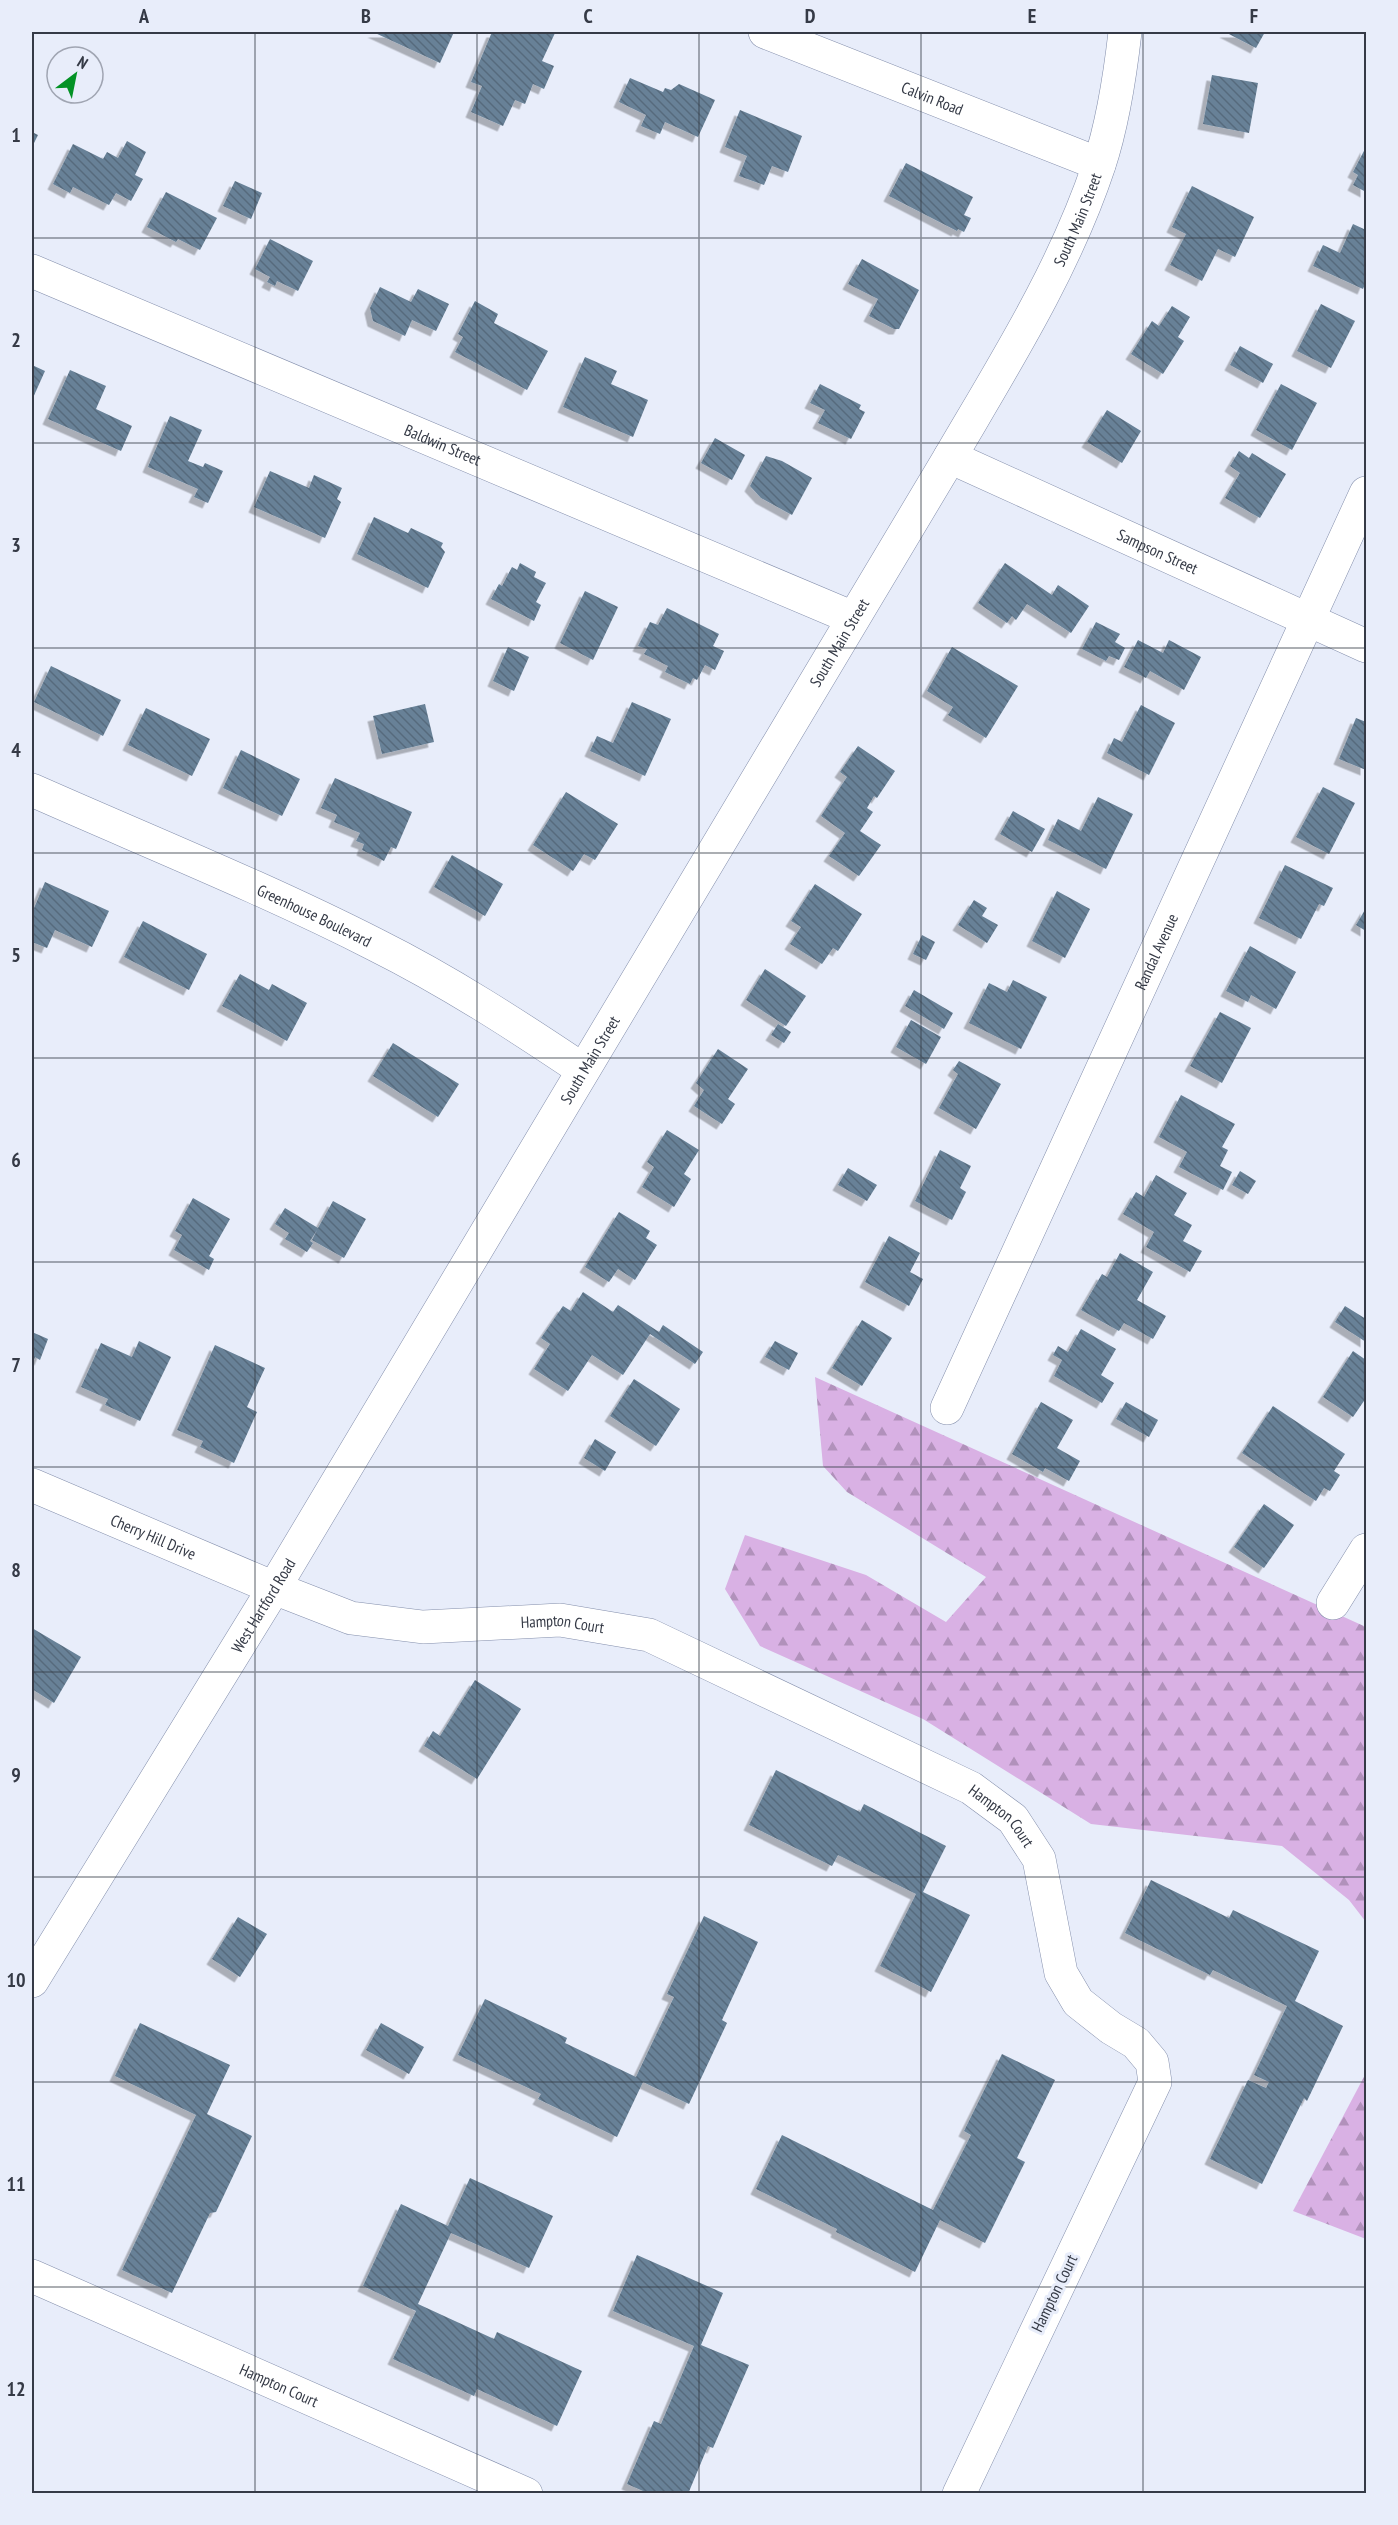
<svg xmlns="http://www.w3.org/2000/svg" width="1398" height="2525" font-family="'PT Sans Narrow',sans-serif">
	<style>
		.forest { fill: url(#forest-firs) }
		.building { fill: url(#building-back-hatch); filter: url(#shadow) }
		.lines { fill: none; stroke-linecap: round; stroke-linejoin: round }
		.street-casing { stroke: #848fac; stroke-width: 34 }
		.secondary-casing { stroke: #848fac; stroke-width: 34 }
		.street { stroke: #fff; stroke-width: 33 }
		.secondary { stroke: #fff; stroke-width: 33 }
		.grid { fill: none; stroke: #353a46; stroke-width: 1.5; stroke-opacity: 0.55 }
		.labels { text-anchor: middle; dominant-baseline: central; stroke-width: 6; stroke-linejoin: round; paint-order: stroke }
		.street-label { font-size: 16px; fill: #353a46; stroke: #e8edfa }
		.neatline { fill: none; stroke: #353a46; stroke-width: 2 }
		.grid-label { font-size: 20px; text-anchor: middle; font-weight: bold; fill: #353a46 }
	</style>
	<defs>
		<pattern id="forest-firs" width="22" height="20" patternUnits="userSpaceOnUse" patternTransform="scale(1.5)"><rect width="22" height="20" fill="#d9b1e4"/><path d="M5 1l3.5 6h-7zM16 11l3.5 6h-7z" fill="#b191bb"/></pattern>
		<pattern id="building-back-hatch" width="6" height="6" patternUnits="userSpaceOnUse" patternTransform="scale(1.5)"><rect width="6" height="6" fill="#678197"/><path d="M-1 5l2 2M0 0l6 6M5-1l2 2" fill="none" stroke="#566b7d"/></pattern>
		<filter id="shadow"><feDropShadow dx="-5.5" dy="5.5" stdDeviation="0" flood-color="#0004"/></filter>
	</defs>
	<rect width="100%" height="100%" fill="#e8edfa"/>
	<!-- forest -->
	<g class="forest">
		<path d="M815,1377l551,250v295l-17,-22 -67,-54 -191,-22 -168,-105 -163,-73 -35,-57 20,-54 121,40 80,47 40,-45 -139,-85 -24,-26z"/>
		<path d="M1366,2073v166l-73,-28z"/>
	</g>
	<!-- building -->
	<g class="building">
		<path d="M373,32h81l-14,31z"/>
		<path d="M492,32h58l5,1 -13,28 12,5 -10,23 -11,-5 -8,20 -10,-4 -12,26 -32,-14 11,-26 -11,-4z"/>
		<path d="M1225,32h40l-9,16z"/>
		<path d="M1212,75l46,8 -9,50 -46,-9z"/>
		<path d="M630,78l33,14 2,-4 6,2 8,-6 36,16 -17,37 -33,-15 -5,12 -19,-8 5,-11 -27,-13z"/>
		<path d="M740,110l62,26 -14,36 -16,-6 -8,19 -25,-9 8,-20 -22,-9z"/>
		<path d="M32,132l6,3 -6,12z"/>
		<path d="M127,141l19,11 -11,23 8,4 -12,22 -15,-8 -7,12 -36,-18 -3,6 -17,-9 20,-40 30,15 4,-7 11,6z"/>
		<path d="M1366,147v45l-13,-7 5,-10 -5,-3z"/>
		<path d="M906,163l67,34 -9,18 7,3 -7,14 -6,-3 -1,2 -68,-35z"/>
		<path d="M235,181l27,12 -11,26 -28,-13z"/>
		<path d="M1192,186l62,31 -19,40 -17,-8 -16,32 -32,-16 16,-31 -14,-7z"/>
		<path d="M166,192l51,26 -17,32 -22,-11 -2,3 -29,-15z"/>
		<path d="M1353,224l13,6v52l-3,7 -50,-23 10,-21 17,8z"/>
		<path d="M270,239l43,22 -15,30 -21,-10 -2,5 -8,-4 3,-5 -15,-8z"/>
		<path d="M862,259l57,31 -20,39h-5l-25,-13 9,-17 -30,-15z"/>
		<path d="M380,287l31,15 7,-13 31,15 -13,27 -24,-11 -7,16 -32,-15 -3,-13z"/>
		<path d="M475,301l23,13 -4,9 54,28 -21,39 -72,-38 8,-15 -5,-3z"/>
		<path d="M1321,304l34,17 -24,47 -34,-17z"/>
		<path d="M1172,306l18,11 -12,20 6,4 -21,33 -32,-20 21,-33 7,5z"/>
		<path d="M1240,346l33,18 -10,19 -33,-18z"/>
		<path d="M585,357l32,14 -6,13 37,16 -15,37 -70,-30z"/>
		<path d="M32,365l13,6 -13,29z"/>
		<path d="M70,370l36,16 -10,23 36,17 -11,25 -73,-32z"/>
		<path d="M820,384l41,21 -2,4 6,3 -14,27 -33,-16 7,-13 -15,-7z"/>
		<path d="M1281,384l36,19 -25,47 -36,-20z"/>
		<path d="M1107,410l34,21 -19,32 -35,-21z"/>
		<path d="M170,416l32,14 -14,31 15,6 2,-4 18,8 -15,32 -14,-6 4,-8 -50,-22z"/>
		<path d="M715,438l30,17 -13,25 -31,-17z"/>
		<path d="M1239,451l10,7 3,-5 34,21 -26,44 -35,-20 15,-25 -10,-7z"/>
		<path d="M766,456l16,5 30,17 -20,37 -31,-17 -11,-12z"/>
		<path d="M270,471l39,17 5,-13 28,13 -5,11 4,3 -16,36 -71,-31z"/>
		<path d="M374,517l34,16 3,-5 32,15 -2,4 4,5 -17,36 -71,-34z"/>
		<path d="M520,563l16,9 -2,5 12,6 -10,19 5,3 -7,16 -43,-22 8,-15 3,2 10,-19 5,3z"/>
		<path d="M1005,563l47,32 6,-10 31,21 -18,27 -44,-29 -11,16 -4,-4 -5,7 -29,-20z"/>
		<path d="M585,591l33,16 -25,53 -33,-17z"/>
		<path d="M667,608l52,26 -6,12 11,5 -9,19 -10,-5 -8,15 -4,-2 -3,6 -25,-12 3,-6 -24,-12 3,-5 -9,-3 12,-24 8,3z"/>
		<path d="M1096,622l24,12 -5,8 10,6 -6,12 -10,-4 -3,5 -24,-12z"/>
		<path d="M1138,640l25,13 6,-13 32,17 -17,33 -34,-19 -4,7 -22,-11z"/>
		<path d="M508,647l21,10 -15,34 -21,-10z"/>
		<path d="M952,647l66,39 -32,52 -38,-23 5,-8 -26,-16z"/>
		<path d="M51,666l70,34 -18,36 -69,-34z"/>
		<path d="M632,702l39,17 -26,57 -55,-25 7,-15 16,7z"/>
		<path d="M425,704l9,38 -52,12 -9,-38z"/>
		<path d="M1141,705l34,18 -26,52 -42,-22 7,-15 8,4z"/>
		<path d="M146,708l64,31 -18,37 -64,-31z"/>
		<path d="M1356,718l10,4v48l-27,-11z"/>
		<path d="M858,746l37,25 -18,27 -3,-2 -7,12 6,4 -13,19 21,14 -22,31 -30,-20 16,-23 -24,-17 26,-39 -7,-5z"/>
		<path d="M241,750l59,29 -18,37 -59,-28z"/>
		<path d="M335,778l77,34 -16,37 -5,-2 -7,14 -22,-11 2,-6 -8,-3 4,-8 -26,-11 3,-7 -16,-7z"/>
		<path d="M1323,787l32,16 -26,51 -33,-17z"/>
		<path d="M566,792l52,32 -23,36 -11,-6 -11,17 -40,-26z"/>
		<path d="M1098,797l35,17 -27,55 -58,-29 10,-21 23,12z"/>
		<path d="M1013,811l32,18 -13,23 -32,-18z"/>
		<path d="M452,855l51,29 -18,32 -51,-29z"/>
		<path d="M1285,865l48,23 -9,18 -5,-2 -18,35 -42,-21z"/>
		<path d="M45,882l64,29 -17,36 -37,-17 -8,18 -15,-6v-29z"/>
		<path d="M815,884l47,30 -24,37 -5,-3 -11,16 -32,-20 11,-17 -10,-6z"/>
		<path d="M1057,891l33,18 -25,49 -33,-17z"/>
		<path d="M974,900l13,8 -5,8 16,9 -11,18 -29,-18z"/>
		<path d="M1366,908v23l-10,-6z"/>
		<path d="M143,921l64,33 -18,36 -65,-33z"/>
		<path d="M922,935l13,7 -9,18 -13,-6z"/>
		<path d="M1250,946l46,26 -20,37 -25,-14 -3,7 -22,-11z"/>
		<path d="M765,969l41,27 -20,30 -40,-26z"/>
		<path d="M240,974l29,16 3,-6 35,19 -20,38 -65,-35z"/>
		<path d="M1013,980l34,17 -26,52 -52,-26 20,-40 18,9z"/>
		<path d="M914,990l39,23 -9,16 -39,-23z"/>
		<path d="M1220,1012l31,16 -29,55 -32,-17z"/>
		<path d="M911,1020l30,17 -15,27 -30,-17z"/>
		<path d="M778,1024l13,8 -7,11 -13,-8z"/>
		<path d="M393,1043l66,41 -21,33 -65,-41z"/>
		<path d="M718,1049l30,20 -20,30 7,5 -13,20 -28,-18 10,-16 -8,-7z"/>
		<path d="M959,1061l42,23 -25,45 -37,-21 19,-34 -5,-4z"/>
		<path d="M1181,1095l54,29 -13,23 6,3 -8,16 12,6 -9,18 -44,-23 8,-15 -28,-15z"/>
		<path d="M667,1130l32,20 -15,24 7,5 -17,28 -32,-20 12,-20 -7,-5z"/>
		<path d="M940,1150l31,16 -11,22 6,4 -14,28 -37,-19z"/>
		<path d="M848,1168l29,17 -10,16 -29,-16z"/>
		<path d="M1240,1171l16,10 -8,13 -16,-9z"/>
		<path d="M1156,1175l31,18 -13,22 18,10 -9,16 19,10 -12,21 -44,-25 8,-15 -31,-18 13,-22 8,5z"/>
		<path d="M193,1198l37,21 -21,37 5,3 -5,11 -35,-20 8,-15 -7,-4z"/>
		<path d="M333,1201l33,18 -22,39 -32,-18 5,-10 -7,11 3,2 -6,9 -22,-13 4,-6 -14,-9 10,-16 33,20z"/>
		<path d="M619,1212l31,19 -4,7 11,7 -22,35 -17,-11 -9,13 -24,-15z"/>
		<path d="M889,1236l31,17 -10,19 13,7 -14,27 -44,-24z"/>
		<path d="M1120,1253l33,19 -16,28 29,16 -13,23 -29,-16 -5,8 -38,-21 21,-36 5,3z"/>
		<path d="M583,1292l30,20 5,-7 41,27 4,-7 40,27 -8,12 -45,-30 -27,41 -31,-20 -24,36 -34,-22 16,-25 -9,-6 22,-32 8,5z"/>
		<path d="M1345,1306l21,13v23l-31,-20z"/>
		<path d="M862,1320l30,18 -30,48 -30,-18z"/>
		<path d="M1081,1329l35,20 -15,26 13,8 -12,20 -48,-27 8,-16 -9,-5 5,-9 10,6z"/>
		<path d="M32,1332l16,7 -8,21 -5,-3 -3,8z"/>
		<path d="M139,1341l32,16 -31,64 -35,-16 3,-6 -27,-12 20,-44 31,14z"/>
		<path d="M775,1341l23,12 -9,17 -24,-13z"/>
		<path d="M215,1345l50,23 -18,39 10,5 -23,51 -34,-16 3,-6 -26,-11z"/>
		<path d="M1353,1351l13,9v38l-13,19 -30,-20z"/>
		<path d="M634,1379l46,30 -24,37 -46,-30z"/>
		<path d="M1041,1402l32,18 -16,28 23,13 -11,20 -24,-13 -2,4 -31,-18z"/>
		<path d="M1126,1402l32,18 -9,17 -33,-18z"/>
		<path d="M1273,1406l72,48 -11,17 6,4 -10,16 -6,-3 -8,13 -74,-48z"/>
		<path d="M595,1439l21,13 -11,19 -21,-13z"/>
		<path d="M1264,1504l30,21 -30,43 -30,-21z"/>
		<path d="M32,1628l49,29 -27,46 -22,-14z"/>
		<path d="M475,1680l46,29 -44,70 -53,-33 9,-15 7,5z"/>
		<path d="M776,1770l84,42 4,-8 82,42 -23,46 47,23 -39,77 -51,-26 36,-72 -78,-39 -6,11 -83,-41z"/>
		<path d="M1151,1880l78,38 4,-8 86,41 -24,50 48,25 -36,75 -3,-3 -42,86 -52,-25 38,-79 18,8 3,-6 -15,-7 33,-69 -74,-36 -3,5 -85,-42z"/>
		<path d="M704,1916l54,26 -36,78 5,3 -38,81 -46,-22 -26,55 -79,-38 3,-5 -83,-39 27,-56 82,39 -2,5 71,34 38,-80 -7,-3z"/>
		<path d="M238,1917l29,17 -27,43 -28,-18z"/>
		<path d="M140,2023l90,42 -23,49 45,22 -36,76 -6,1 -38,80 -50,-23 74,-155 -81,-39z"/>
		<path d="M381,2023l43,24 -15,27 -43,-24z"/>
		<path d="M1002,2054l53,26 -38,78 8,4 -40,81 -45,-23 -25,52 -79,-40 1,-3 -81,-40 26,-54 151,75 38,-75 -7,-4z"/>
		<path d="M470,2178l83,38 -24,52 -78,-35 -33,71 76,35 3,-7 85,39 -25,55 -80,-37 -3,7 -81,-37 23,-48 -53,-25 38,-82 47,22z"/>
		<path d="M637,2255l86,38 -22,52 48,20 -36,83 -5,-2 -20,48h-38l-23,-10 27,-63 7,3 33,-78 -81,-35z"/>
	</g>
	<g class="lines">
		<!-- street casing -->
		<g class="street-casing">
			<g id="street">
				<path id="s1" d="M765,32l334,132"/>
				<path id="s2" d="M32,271l821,347"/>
				<path id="s3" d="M950,457l416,189"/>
				<path id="s4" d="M32,790c115,51 232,98 344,155 72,36 140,80 207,125"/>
				<path id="s5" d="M947,1408l419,-915"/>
				<path id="s6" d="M32,1485l242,103 77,30 72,9 137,-7 89,15 322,153 42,31 26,40 22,114 17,29 33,26 25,15 16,19 3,20 -196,412"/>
				<path d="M1333,1603l33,-53"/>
				<path id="s7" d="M32,2276l494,218"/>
			</g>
		</g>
		<!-- secondary casing -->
		<g class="secondary-casing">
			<g id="secondary">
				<path id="s8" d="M32,1981l242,-393 676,-1131c55,-94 114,-187 149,-292 14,-42 21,-89 26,-133"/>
			</g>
		</g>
		<!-- street -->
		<use href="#street" class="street"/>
		<!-- secondary -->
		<use href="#secondary" class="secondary"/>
	</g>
	<!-- grid -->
	<path class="grid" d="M255,32v2462M477,32v2462M699,32v2462M921,32v2462M1143,32v2462M32,238h1334M32,443h1334M32,648h1334M32,853h1334M32,1058h1334M32,1262h1334M32,1467h1334M32,1672h1334M32,1877h1334M32,2082h1334M32,2287h1334"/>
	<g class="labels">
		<!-- street labels -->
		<g class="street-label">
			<text stroke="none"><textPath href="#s1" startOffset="180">Calvin Road</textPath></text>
			<text stroke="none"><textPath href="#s8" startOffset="2049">South Main Street</textPath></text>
			<text stroke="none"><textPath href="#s2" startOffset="446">Baldwin Street</textPath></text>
			<text stroke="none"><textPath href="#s3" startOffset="228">Sampson Street</textPath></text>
			<text stroke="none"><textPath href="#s8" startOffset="1563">South Main Street</textPath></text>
			<text stroke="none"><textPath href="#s4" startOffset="309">Greenhouse Boulevard</textPath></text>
			<text stroke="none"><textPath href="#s5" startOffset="502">Randal Avenue</textPath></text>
			<text stroke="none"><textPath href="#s8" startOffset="1077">South Main Street</textPath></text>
			<text stroke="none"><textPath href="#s6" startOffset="132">Cherry Hill Drive</textPath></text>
			<text stroke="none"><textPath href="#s8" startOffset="441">West Hartford Road</textPath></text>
			<text stroke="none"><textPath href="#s6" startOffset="558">Hampton Court</textPath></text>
			<text stroke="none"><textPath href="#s6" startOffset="1044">Hampton Court</textPath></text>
			<text transform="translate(1054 2293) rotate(-64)">Hampton Court</text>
			<text stroke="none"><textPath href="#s7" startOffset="270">Hampton Court</textPath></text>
		</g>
	</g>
	<!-- border -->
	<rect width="1398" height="2525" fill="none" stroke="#e8edfa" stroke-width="66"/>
	<!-- north arrow -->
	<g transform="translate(75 75) rotate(32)"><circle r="28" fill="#e8edfa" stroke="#a0a5b2" stroke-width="1.5"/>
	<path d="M0-4.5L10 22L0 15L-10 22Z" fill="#039225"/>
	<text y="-9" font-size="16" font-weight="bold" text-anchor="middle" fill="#353a46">N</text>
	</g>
	<rect x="33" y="33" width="1332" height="2459" class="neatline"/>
	<g class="grid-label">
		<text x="144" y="23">A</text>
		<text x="366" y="23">B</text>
		<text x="588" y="23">C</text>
		<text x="810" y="23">D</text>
		<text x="1032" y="23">E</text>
		<text x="1254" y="23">F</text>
		<text x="16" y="142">1</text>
		<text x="16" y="347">2</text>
		<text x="16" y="552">3</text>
		<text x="16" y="757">4</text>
		<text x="16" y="962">5</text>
		<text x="16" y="1167">6</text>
		<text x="16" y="1372">7</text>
		<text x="16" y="1577">8</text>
		<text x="16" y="1782">9</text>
		<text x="16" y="1987">10</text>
		<text x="16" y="2191">11</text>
		<text x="16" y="2396">12</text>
	</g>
</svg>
